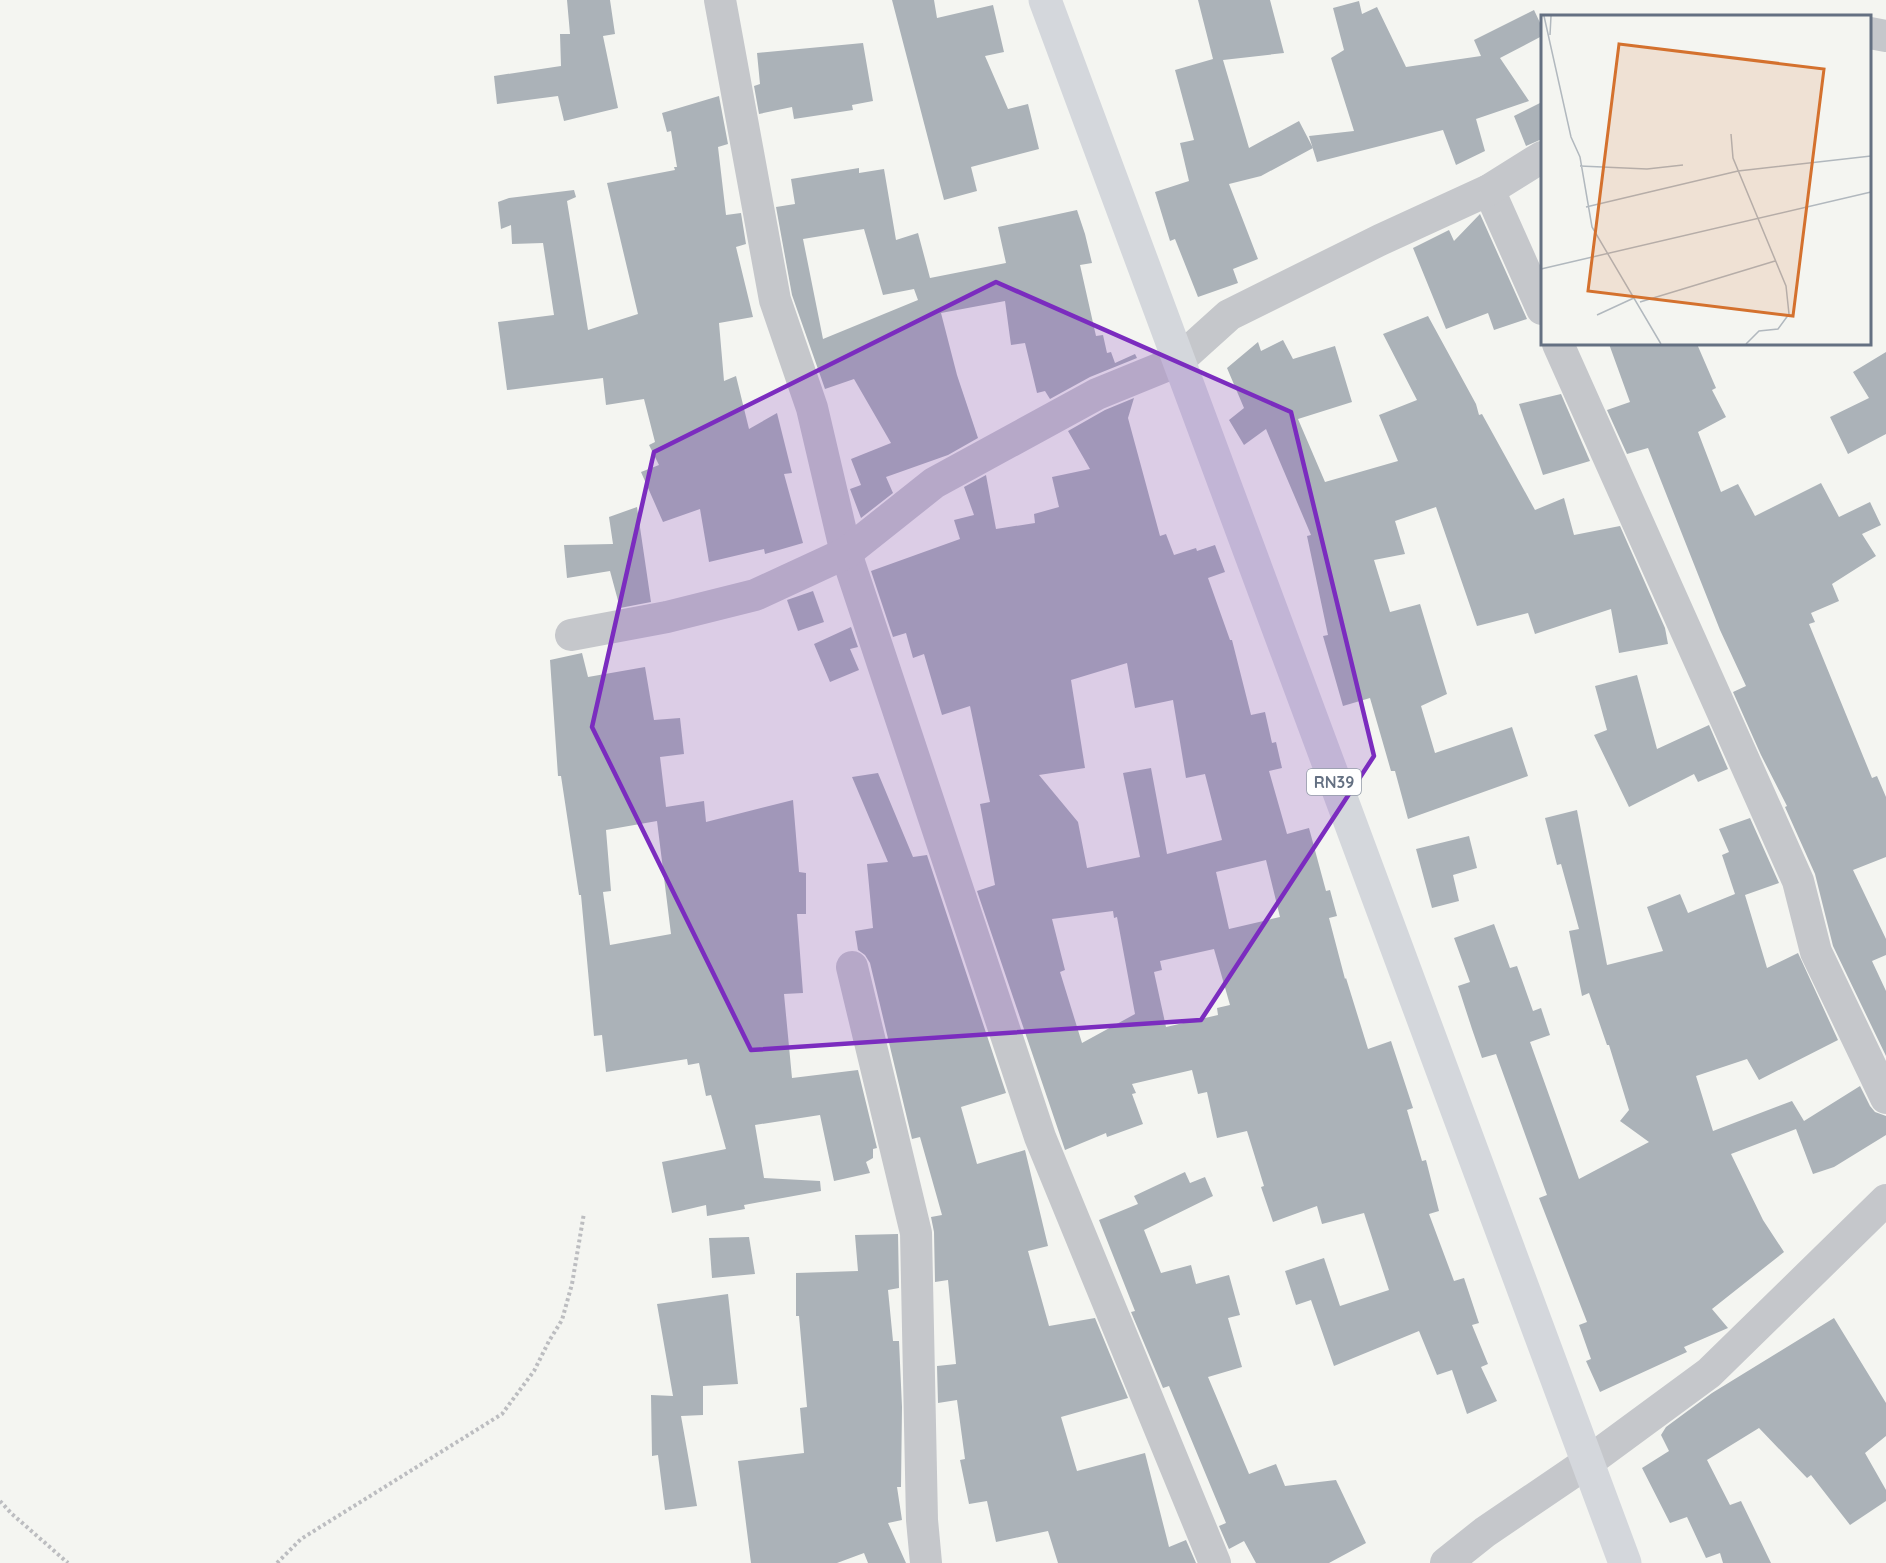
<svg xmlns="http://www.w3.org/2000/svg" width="1886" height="1563" font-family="Quicksand,sans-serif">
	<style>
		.building { fill: #abb2b8; fill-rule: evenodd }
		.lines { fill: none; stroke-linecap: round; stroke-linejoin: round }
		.path { stroke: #bcbdc0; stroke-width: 4; stroke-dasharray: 3 3; stroke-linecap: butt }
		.minor { stroke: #c5c7cb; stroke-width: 32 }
		.trunk { stroke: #d4d7dc; stroke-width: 33 }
		.marked { fill: #7b2cbf; fill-opacity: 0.2; stroke: #7b2cbf; stroke-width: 4.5; stroke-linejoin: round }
		.labels { text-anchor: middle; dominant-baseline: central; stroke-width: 6; stroke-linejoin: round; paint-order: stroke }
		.shield { fill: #fff; stroke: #929ba8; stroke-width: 1.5 }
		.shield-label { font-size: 16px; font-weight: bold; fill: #647082 }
		.inset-road { fill: none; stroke: #b1b8be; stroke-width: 1.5 }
		.view { fill: #d4712e; fill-opacity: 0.15; stroke: #d4712e; stroke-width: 3 }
		.inset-edge { fill: none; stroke: #647082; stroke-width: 3 }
	</style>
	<rect width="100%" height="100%" fill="#f4f5f1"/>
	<!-- building -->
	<g class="building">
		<path d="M567,0h43l5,34 -12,2 15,72 -54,13 -6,-25 -61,8 -3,-28 67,-10 -1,-32h10z"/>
		<path d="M892,0h42l3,18 56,-13 11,47 -19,4 23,53 20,-5 11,45 -68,18 6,24 -33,9z"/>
		<path d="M1198,0h72l14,53 -61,7 26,88 50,-27 14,27 -52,28 -32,8 29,75 -25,10 5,14 -40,14 -23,-58 -5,2 -15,-49 34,-11 -9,-38 14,-3 -19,-70 38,-11z"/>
		<path d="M1359,1l3,13 15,-7 29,60 75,-11 -7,-16 60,-30 8,17v9l-42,22 29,43 -53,18 9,32 -29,14 -13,-35 -126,32 -8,-26 45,-5 -23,-73 13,-8 -11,-42z"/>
		<path d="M863,43l10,58 -21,4 1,5 -59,9 -2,-12 -33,7 -5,-28 6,-2 -3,-31z"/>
		<path d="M719,96l9,48 -10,3 8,68 15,-2 5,31 -10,3 17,70 -34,6 5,58 12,-5 13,53 28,-16 15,60 -8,1 19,69 -38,11 -1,-5 -55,13 -9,-53 -37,13 -22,-50 18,-7 -10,-20 6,-3 -11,-43 -38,6 -3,-27 -96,12 -9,-68 56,-7 -11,-72 -31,1 -1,-19 -10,4 -3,-27 11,-4 65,-8 2,7 -9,4 21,129 50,-16 -31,-131 68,-13 -1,-3h3l-6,-36 -4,1 -5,-19z"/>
		<path d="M1542,102v37l-16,7 -12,-30z"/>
		<path d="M859,168v5l25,-4 12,71 22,-7 12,45 76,-15 -8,-36 79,-17 8,24 7,29 -12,2 16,71 7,-1 4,18 4,-1 4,11 20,-9 2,4 -47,19 -40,22 -5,-8 -8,2 -12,-50 -14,2 -6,-44 -64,12 16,62 21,63 -30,17 -62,22 7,16 -32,25 -11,-29 11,-4 -10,-26 40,-16 -37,-64 -29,10 -33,-94 -16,-88 19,-3 -4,-25zM864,229l19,66 31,-6 4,11 -95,39 -20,-100z"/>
		<path d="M1480,214l47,105 -33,11 -6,-17 -42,16 -33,-81 36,-18 5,11z"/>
		<path d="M1428,316l48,88 3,11 3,-1 53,96 29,-12 10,37 46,-9 45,102 3,16 -49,9 -8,-44 -76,25 -7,-21 -51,13 -41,-119 -41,14 10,33 -31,6 16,52 30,-8 27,90 -26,12 14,47 77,-26 16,49 -120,43 -13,-48h-4l-21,-73 -27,8 -20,-70 5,-1 -21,-99 4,-1 -45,-106 -22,16 -15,-25 15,-12 -17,-40 31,-26 3,9 22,-11 10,19 42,-13 17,56 -54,17 27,63 73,-21 -19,-46 38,-15 -34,-66z"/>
		<path d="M1609,344h88l19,44 -4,2 14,27 -28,15 23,60 17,-8 17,32 66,-33 18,34 31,-15 11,23 -19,9 14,22 -44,28 7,17 -28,12 4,9 -6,2 63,154 5,-2 9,21v60l-33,13 33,69v16l-14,6 14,30v65l-53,-110 -18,-72 -30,-67 2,-1 -26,-51 -28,-63 13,-6 -26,-56 -72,-182 -21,6 -20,-44 23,-8z"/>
		<path d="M1886,352v82l-38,20 -18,-37 39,-19 -16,-26z"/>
		<path d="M1561,394l29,67 -47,14 -24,-71z"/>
		<path d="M1134,398l-6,20 32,118 6,-2 8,21 22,-7 1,3 18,-6 10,27 -17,6 22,62h2l19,75 14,-3 7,31 4,-1 6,26 -13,3 18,63 22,-6 17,63 4,-1 7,26 -8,2 16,61 1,-1 22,71 23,-8 22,67 -6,2 15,51 4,-1 13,51 -10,3 25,67 10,-3 15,45 -7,2 16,39 -7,3 16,34 -30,13 -15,-44 -15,5 -18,-44 -85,35 -23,-66 -15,5 -11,-34 39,-13 16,48 49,-16 -25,-77 -42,11 -5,-18 -44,16 -12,-35 3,-1 -17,-55 -30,7 -10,-46 -9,2 -6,-24 -60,14 4,9 -4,1 11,30 -36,13 -1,-4 -41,17 -88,-259 18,-6 -15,-81 10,-2 -20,-96 -28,9 -18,-61 -11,4 -7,-25 -13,4 -22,-66 89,-32 -6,-19 20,-5 -10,-28 22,-12 10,54 39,-6 -1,-9 25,-7 -7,-30 38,-8 -22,-38 37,-21zM1127,663l8,45 38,-8 13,78 19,-4 17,66 -55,14 -16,-86 -28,5 17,84 -53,11 -9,-46 -39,-47 46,-7 -14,-88zM1266,860l14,57 -51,12 -13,-57zM1113,911l1,7 3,-1 18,97 -53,29 -22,-71 5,-2 -13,-51zM1214,949l16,56 -13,3 1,7 -52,12 -12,-55 8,-2 -2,-9z"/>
		<path d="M637,507l14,95 -31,6 -10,-37 -43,7 -3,-33 49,-1 -4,-27z"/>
		<path d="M813,591l11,31 -26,9 -11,-31z"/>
		<path d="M851,627l7,20 -8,2 9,21 -29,12 -16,-38z"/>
		<path d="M582,653l6,24 57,-10 9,53 26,-2 4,36 -24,3 6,50 38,-6 2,21 87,-22 6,72 7,1v41h-9l6,79 -19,1 8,84 66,-8 19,78 -4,1v9l-7,4 4,11 -36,8 -14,-66 -65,10 9,53 56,3 1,10 -77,14 1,4 -38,7 -1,-11 -34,8 -10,-51 64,-13 -15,-54 -5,1 -7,-33 -11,2 -1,-6 -81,13 -4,-37 -8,1 -13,-141h-2l-18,-119h-3l-8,-116zM657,821l14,113 -61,11 -7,-53 8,-1 -5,-61z"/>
		<path d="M1637,675l20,74 52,-24 19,44 -30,13 -4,-8 -65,33 -35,-72 13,-5 -12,-44z"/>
		<path d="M878,773l35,84 14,-2 79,238 -45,14 16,57 48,-14 23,96 -20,5 21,75 46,-8 33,80 -67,19 16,54 68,-18 24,94 17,-7 10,23h-138l-10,-32 -52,11 -9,-41 -18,3 -9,-44 5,-1 -8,-59 -19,3 -1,-37 19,-2 -8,-84 -13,2 -1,-50 -3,-15 11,-2 -22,-78 -8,2 -42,-176 -5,-8 -7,-5 -3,-19 18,-3 -6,-64 21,-2 -36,-85z"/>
		<path d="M1577,810l30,155 56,-14 -16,-44 33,-13 8,19 47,-19 -13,-39 7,-3 -10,-23 31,-11 29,65 -34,12 22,73 31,-15 40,87 -79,40 -12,-21 -51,17 17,55 79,-30 12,20 56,-35 10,20 5,6 11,4v19l-52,32 -21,7 -17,-45 -65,25 32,66 21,32 -72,57 16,19 -44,19 3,5 -87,40 -14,-31 5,-2 -12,-34 8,-3 -48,-124 8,-3 -51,-141 -14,4 -10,-29 -14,-43 12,-4 -16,-44 40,-14 16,44 7,-2 16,45 8,-3 9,27 -20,7 49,137 70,-37 -29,-21 9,-11 -20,-65h-2l-18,-52 -7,3 -13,-65 10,-2 -18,-65 -4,1 -12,-47z"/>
		<path d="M1469,836l8,32 -24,7 6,26 -27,7 -16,-59z"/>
		<path d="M1185,1172l5,11 15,-6 8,19 -69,34 17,43 30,-8 5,19 33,-9 11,40 -12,3 14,49 -34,10 41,97 27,-10 9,22 51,-6 30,63 -37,20h-73l-12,-22 -15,8 -10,-23 7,-3 -57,-137 -6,2 -32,-76 4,-1 -36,-91 39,-16 -4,-8z"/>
		<path d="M898,1234l1,54 -11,2 5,51h6l3,66 -1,80h-4l5,33 -14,3 18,40h-38l-4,-10 -27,10h-86l-13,-102 66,-8 -4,-45 7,-1 -8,-91h-3v-43l62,-2 -3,-36z"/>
		<path d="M749,1237l6,37 -43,4 -3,-40z"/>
		<path d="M728,1294l10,90 -35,2v29l-22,1 16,90 -32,4 -7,-55 -6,1 -1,-61 22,1 -16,-92z"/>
		<path d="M1834,1318l52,85v33l-21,17 21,37v11l-36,24 -39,-50 -4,3 -48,-50 -52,32 23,45 11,-4 30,62h-48l-3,-10 -14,5 -19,-41 -17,6 -28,-55 27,-17 -8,-16 5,-8 46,-34z"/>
	</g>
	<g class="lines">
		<!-- path -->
		<g class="path">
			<path d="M0,1501l12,13 56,49"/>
			<path d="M277,1563l24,-24 201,-125 32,-43 15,-30 13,-21 10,-36 12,-71"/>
		</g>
		<!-- minor -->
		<g class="minor">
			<path d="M720,0l55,300 37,108 34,145 194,584 175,426"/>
			<path d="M1870,33l16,3"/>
			<path d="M1489,190l53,119"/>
			<path d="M1558,344l240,537 18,71 70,146"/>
			<path d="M571,635l96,-18 88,-22 91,-42 88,-70 163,-89 81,-33 51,-46 151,-75 109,-50 53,-33"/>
			<path d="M852,967l64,266 6,287 4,43"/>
			<path d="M1446,1563l39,-31 103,-70 121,-89 177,-173"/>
		</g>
		<!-- trunk -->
		<path class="trunk" d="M1045,0l580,1563"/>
	</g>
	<!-- marked area -->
	<path class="marked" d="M996,282l295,130 83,344 -173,264 -450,30 -159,-323 62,-275z"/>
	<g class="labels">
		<!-- shield labels -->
		<rect class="shield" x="1307" y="769" width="54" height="26" rx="4.5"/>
		<g class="shield-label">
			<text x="1334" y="782">RN39</text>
		</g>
	</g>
	<!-- overview -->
	<g transform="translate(1541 15)">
		<rect width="330" height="330" fill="#f4f5f1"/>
		<path class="inset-road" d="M3,1l27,121 9,20 12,70 69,117M9,20l1,-19M190,119l2,24 53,128 3,28 -11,15 -19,2 -13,13M39,151l67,3 36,-4M45,192l152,-36 133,-15M0,254l330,-77M99,287l135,-41M56,300l39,-18"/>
		<path class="view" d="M78,29l205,25 -31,247 -205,-25z"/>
		<rect width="330" height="330" class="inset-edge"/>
	</g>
</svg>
